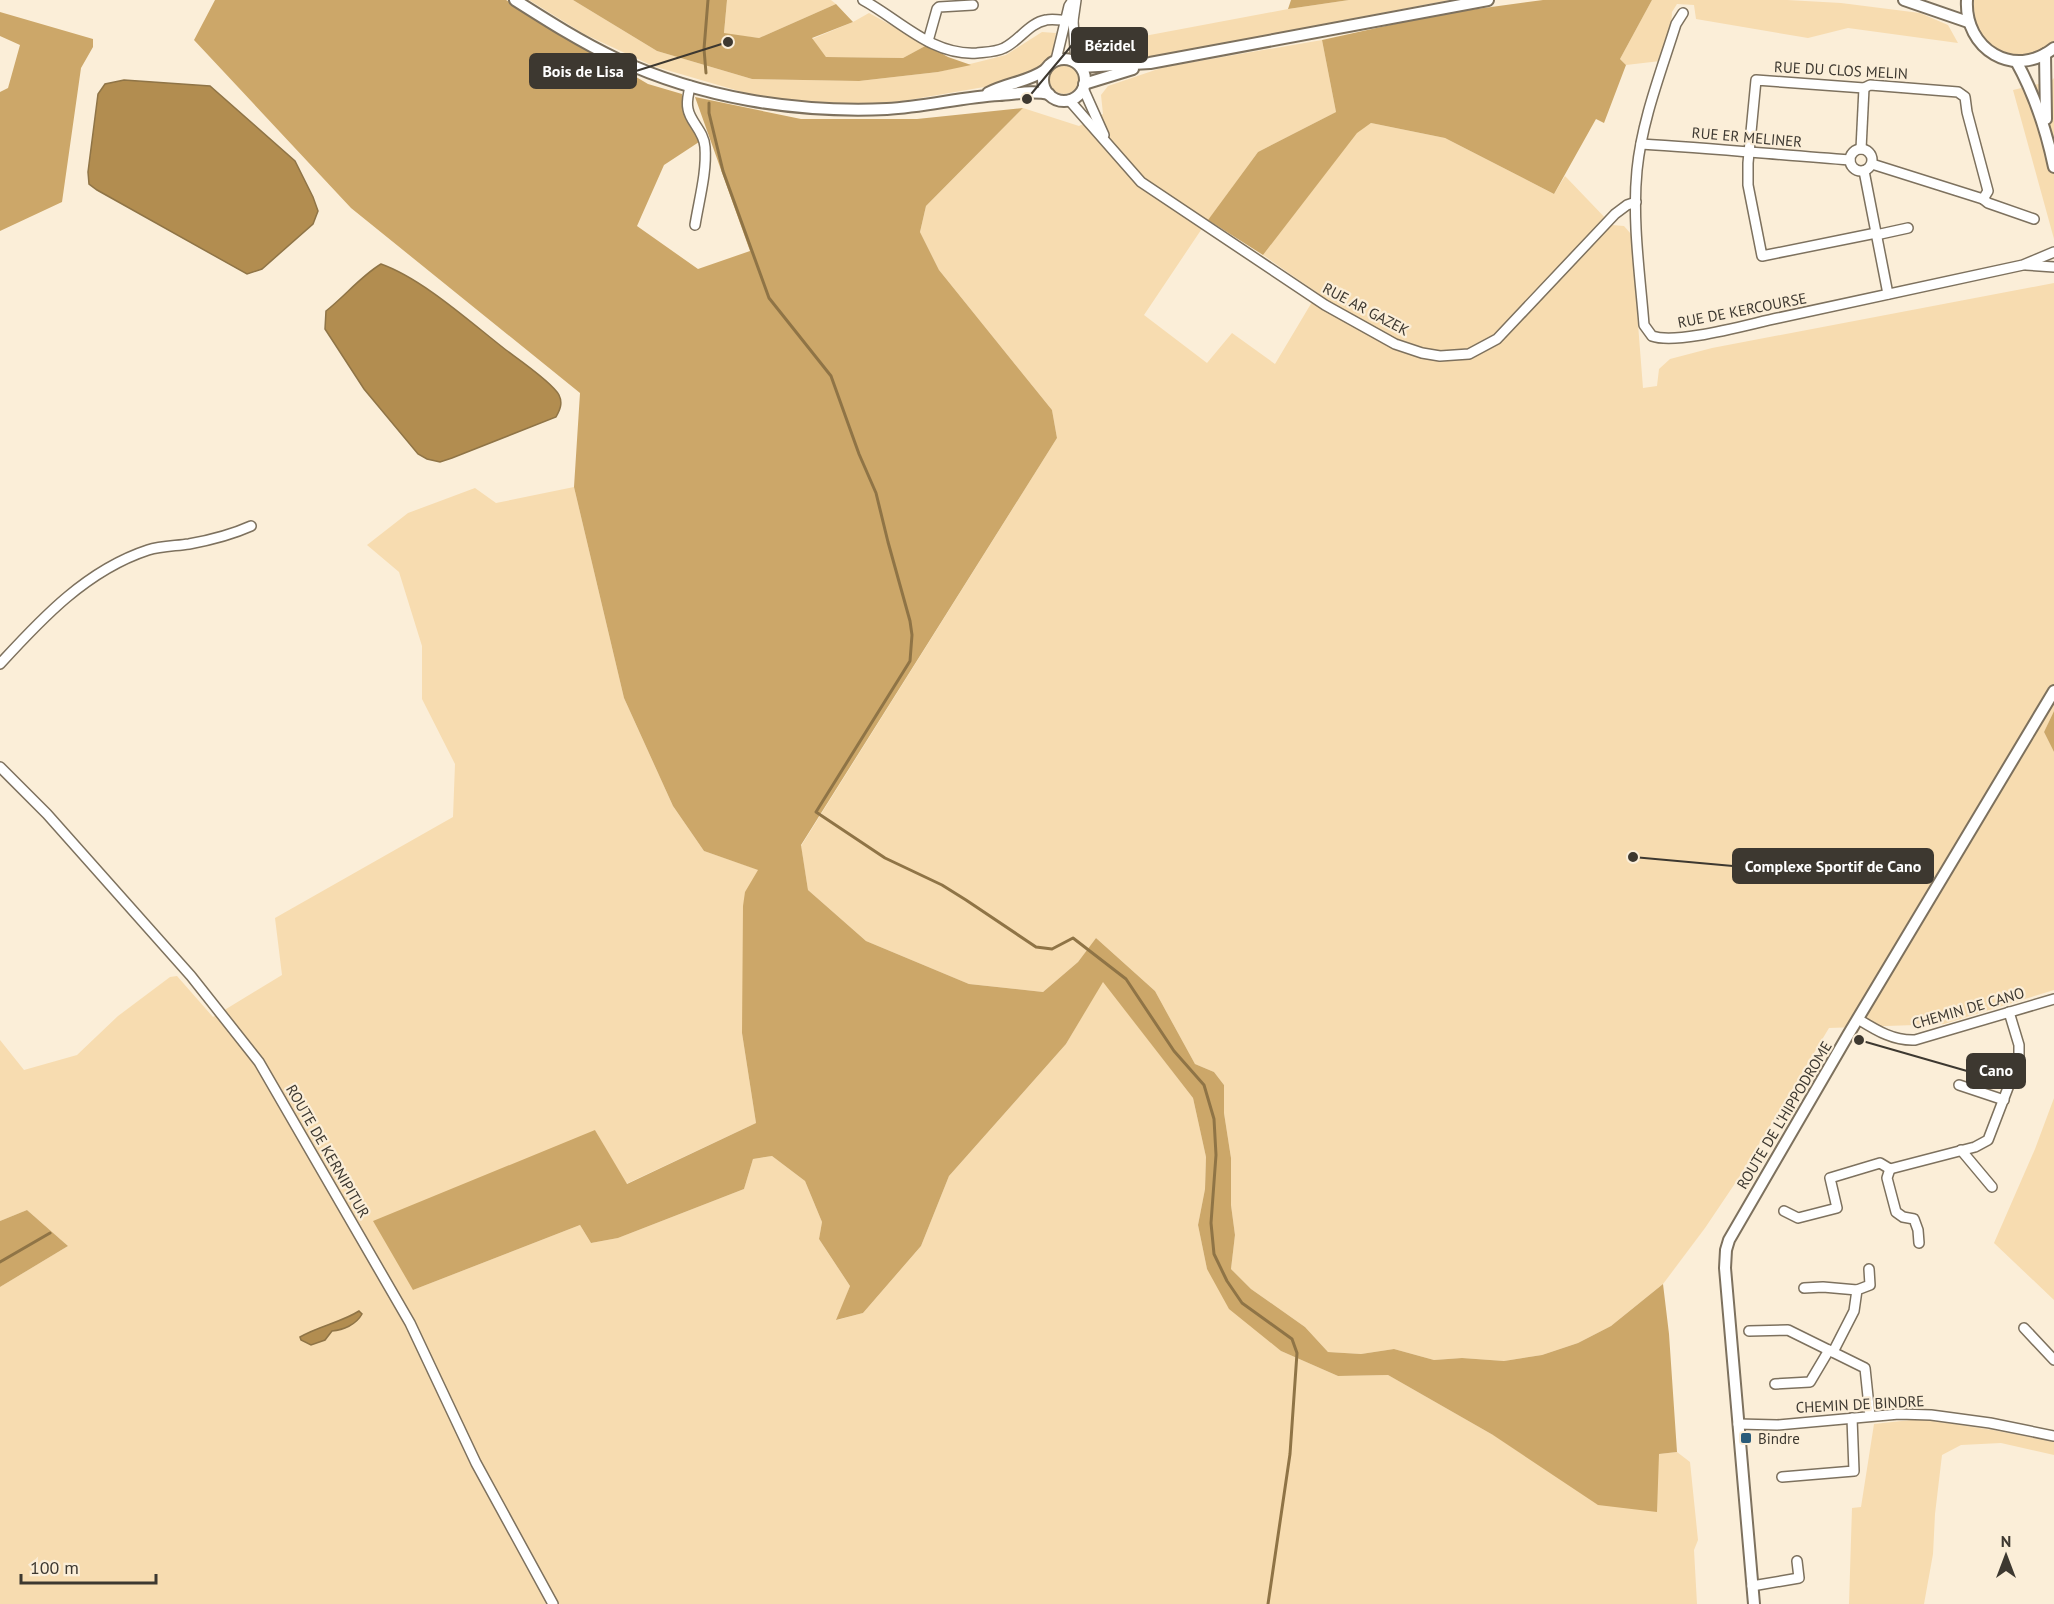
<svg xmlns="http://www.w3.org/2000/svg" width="2054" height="1604" font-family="'PT Sans',sans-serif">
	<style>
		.green { fill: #f7dcb0 }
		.forest { fill: #cca769 }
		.water { fill: #b28d50; stroke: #8f7446; stroke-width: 1.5 }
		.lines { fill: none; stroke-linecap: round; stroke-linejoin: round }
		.stream { stroke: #8f7446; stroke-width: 3 }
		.minor-casing { stroke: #7d715e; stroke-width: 12 }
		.major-casing { stroke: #7d715e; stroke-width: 14 }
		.minor { stroke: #fff; stroke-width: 9 }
		.major { stroke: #fff; stroke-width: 10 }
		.poi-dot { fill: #2a5b79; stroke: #fbeed8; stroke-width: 2 }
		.labels { text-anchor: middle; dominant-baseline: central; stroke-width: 4.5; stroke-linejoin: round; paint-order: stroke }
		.street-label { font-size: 15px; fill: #3d3830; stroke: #fbeed8 }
		.poi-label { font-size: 15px; fill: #3d3830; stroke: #fbeed8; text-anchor: start }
		.leader { fill: none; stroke: #3d3830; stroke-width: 2 }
		.callout-dot { fill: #3d3830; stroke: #fbeed8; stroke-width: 2 }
		.callout { fill: #3d3830; stroke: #3d3830; stroke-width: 2 }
		.callout-label { font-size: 16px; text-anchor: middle; font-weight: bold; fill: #fff }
	</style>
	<rect width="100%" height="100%" fill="#fbeed8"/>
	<!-- green -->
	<g class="green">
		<path d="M529,0h44l84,51 95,28 107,2 79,-9 68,-17 36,-23 14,1 -4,21 -17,18 -45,14 -93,16 -64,4 -77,-10 -103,-30 -69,-32z"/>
		<path d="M727,0h104l5,4 -77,34 -35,-4z"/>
		<path d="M1349,0h101l-326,62v-4l-15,2 -1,-4 -14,-3 -3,-7 197,-37z"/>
		<path d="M1652,0h135l54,3 79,10 28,12 10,18 -110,-15 -40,10 -112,-19 -2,-14 -17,-1 -5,8 -3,48 -43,5 -6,-6z"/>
		<path d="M1974,0h80v42c-40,29 -83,8 -80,-42z"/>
		<path d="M869,13l58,32 -24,13 -77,-1 -14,-18 41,-17z"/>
		<path d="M1322,40l14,72 -78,40 -57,78 -57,85 63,48 25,-30 43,31 37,-62 7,-8 -56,-39 94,-123 14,-9 74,15 109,56 11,-18 47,49 12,1 7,8 12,154 14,-2 2,-17 11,-10 42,-11 342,-65v428l-10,21 10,20v238l-110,34 -115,4 -91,151 -33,49 -42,56 -52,42 -33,17 -36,12 -38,6 -42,-3 -28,2 -40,-11 -33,5 -33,-2 -23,-25 -54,-38 -20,-20 4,-34 -4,-30v-47l-7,-45v-28l-10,-13 -19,-8 -40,-73 -59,-53 -18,24 -35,30 -74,-8 -103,-43 -58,-51 -7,-44 256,-408 -5,-28 -113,-140 -19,-38 6,-26 97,-98 56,18 24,-12 -2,-19 7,-9 56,-19z"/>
		<circle cx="1064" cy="79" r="15"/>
		<path d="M2054,78v161l-41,-149 38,-9z"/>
		<path d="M574,487l50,211 49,108 31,45 55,19 -5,9 -12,154 14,90 -130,61 -31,-54 -182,160 167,-65 11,18 27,-5 126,-49 9,-30 19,-3 33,25 17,41 -3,17 31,47 -13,34 26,-7 58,-67 28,-70 117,-132 37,-63 90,117 13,59 -1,32 -7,36 9,44 74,82 57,25 50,-1 105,60 166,19 18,-2 13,10 8,78 -4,10 3,54h-1697v-317l68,-41 -41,-36 -27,11v-181l24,30 53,-15 41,-39 52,-39 7,-1 36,41 69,-42 -7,-57 178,-101 2,-53 -33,-65v-53l-23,-74 -32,-27 41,-32 67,-25 21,15z"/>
		<path d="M2054,1098v202l-60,-57 41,-94z"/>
		<path d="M1920,1419l73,11 61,12v13l-53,-12 -40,2 -19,10 -7,59 -2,40 -9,50h-75l3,-96 9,-1 13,-83z"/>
	</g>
	<!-- forest -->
	<g class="forest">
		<path d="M215,0h291l142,84 34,10 2,17 15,31 -35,23 -27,61 61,43 52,-18 -55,-154 106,22h116l106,-11 -97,98 -6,26 19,38 113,140 5,28 -256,407 7,45 58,51 103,43 74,8 35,-30 18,-24 59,53 40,73 19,8 10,13v28l7,45v47l4,30 -4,34 20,20 54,38 23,25 33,2 33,-5 40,11 28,-2 42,3 38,-6 36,-12 33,-17 52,-42 6,50 8,118 -18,2 -2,58 -59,-7 -105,-70 -105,-60 -50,1 -57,-25 -52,-42 -22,-40 -9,-44 7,-36 1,-32 -13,-59 -90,-116 -37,62 -117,132 -28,70 -58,67 -27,7 14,-34 -31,-47 3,-17 -17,-41 -33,-25 -19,3 -9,30 -126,49 -27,5 -11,-18 -167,65 -40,-69 222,-91 32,54 129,-61 -14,-90 1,-127 2,-14 13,-22 -54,-19 -31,-45 -49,-108 -50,-211 6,-94 -229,-185 -157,-168z"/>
		<path d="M573,0h154l-3,33 35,5 77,-34 17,18 -41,16 14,19 77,1 24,-13 21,12 23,8 -33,7 -79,9 -107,-2 -95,-28z"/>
		<path d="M1291,0h58l-61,9z"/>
		<path d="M1543,0h109l-32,59 6,6 -22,58 -8,-4 -42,75 -109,-56 -74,-15 -14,10 -94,122 -55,-35 50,-68 78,-40 -14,-72 118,-26z"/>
		<path d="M0,12l93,27v8l-12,21 -19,134 -62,29v-139l8,-4 12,-43 -20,-9z"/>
		<path d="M2054,711v41l-10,-20z"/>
		<path d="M27,1210l41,36 -68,41v-66z"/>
	</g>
	<!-- water -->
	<g class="water">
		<path d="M124,80l86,6 85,75 18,36 5,14 -5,13 -51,45 -15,5 -150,-84 -8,-6 -1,-12 10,-78 7,-10z"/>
		<path d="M381,264c42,15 89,58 125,86 12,9 47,33 53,45 4,8 1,15 -3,22l-104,41 -12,4 -13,-3 -9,-5 -54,-65 -39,-60 1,-18c19,-15 35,-35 55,-47z"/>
		<path d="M359,1311l3,3c-6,11 -19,16 -30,17l-7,9 -14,5 -10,-5 -1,-3c19,-11 42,-15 59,-26z"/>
	</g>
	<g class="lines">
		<!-- stream -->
		<g class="stream">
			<path d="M706,73l-2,-24 4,-49"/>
			<path d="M709,103v10l14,58 46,127 62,78 28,78 17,39 12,49 22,79 2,14 -2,26 -94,151 69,46 57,27 24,15 70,47 16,2 21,-11 53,41 48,72 30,34 10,34 2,36 -5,68 3,31 13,27 15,22 50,36 5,14 -7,101 -22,150"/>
			<path d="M0,1262l50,-29"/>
		</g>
		<!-- minor casing -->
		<g class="minor-casing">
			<g id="minor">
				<path d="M863,0c37,20 69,56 114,53 10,-1 19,-1 27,-5 15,-7 25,-25 42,-28 8,-2 18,1 27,1"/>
				<path d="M1076,0l-3,21 3,41"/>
				<path d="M1683,13l-7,11c-15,48 -34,96 -39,146 -5,51 3,104 7,155l8,11c25,9 97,-12 126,-18 81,-17 163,-35 245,-53l31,-13"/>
				<path d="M928,41l9,-32 2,-2 34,-2"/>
				<path d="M1056,60l13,-54 4,-6"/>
				<path d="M690,86c-1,7 -4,15 -2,23 2,13 16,22 17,38 2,25 -6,53 -10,78"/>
				<path d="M1083,88l21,47"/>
				<path d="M1069,100l72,82 184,123 70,39 27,9 18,3 29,-2 28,-15 118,-125 12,-9 9,-3"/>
				<path d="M1641,144c70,4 139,11 209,16"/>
				<circle cx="1861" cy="160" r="11"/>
				<path d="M1861,149l3,-61"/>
				<path d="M1872,164l111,35 5,-8 -21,-79 -2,-15 -7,-5 -88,-7 -6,3 -108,-8 -8,83v22l14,71 114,-23"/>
				<path d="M1864,171l24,123"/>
				<path d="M1983,199l5,4 46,16"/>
				<path d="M1876,235l32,-7"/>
				<path d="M2026,265l28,2"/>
				<path d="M0,664c42,-46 87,-94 148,-114 13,-4 28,-4 41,-6 22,-4 42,-9 62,-18"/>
				<path d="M0,767l47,47 144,162 68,86 151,261 66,140 77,141"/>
				<path d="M1858,1019c18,11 35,22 57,21l139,-41"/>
				<path d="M1959,1085l45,15"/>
				<path d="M1961,1150l31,37"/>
				<path d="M1890,1169l-3,9 9,34 7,5 11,2 4,11 1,13"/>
				<path d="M1784,1211l14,7 39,-10 -7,-30 50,-15 10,6 85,-22 13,-7 31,-81v-14l-10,-33"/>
				<path d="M1804,1288l19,-1 34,3"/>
				<path d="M2024,1328l30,32"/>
				<path d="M1749,1331l39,-1 77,38 5,48"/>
				<path d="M1833,1352l21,-41 3,-21 13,-5 -1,-16"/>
				<path d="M1775,1384l35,-2 19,-32"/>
				<path d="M1738,1424l39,1 122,-11 32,1 59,8 64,13"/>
				<path d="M1782,1477l72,-6 -2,-53"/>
				<path d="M1752,1586l47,-8 -2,-17"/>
			</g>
		</g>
		<!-- major casing -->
		<g class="major-casing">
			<g id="major">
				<path d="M515,0c33,21 66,42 102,59 84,39 178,54 270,50 38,-2 75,-12 112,-14 17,-1 33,-5 50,-1"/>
				<path d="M1904,0l64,22"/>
				<path d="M1967,0c-3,49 47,80 87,48"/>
				<path d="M2045,54l1,65"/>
				<circle cx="1064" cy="80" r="21"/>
				<path d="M2016,61c19,34 30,68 38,106"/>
				<path d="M1081,67l69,-4 338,-63"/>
				<path d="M1084,84l49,-15"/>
				<path d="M988,93c19,-10 40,-11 57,-23"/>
				<path d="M1754,1604l-29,-336 1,-18 3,-10 119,-205 206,-344"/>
			</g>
		</g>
		<!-- minor -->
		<use href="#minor" class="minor"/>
		<!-- major -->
		<use href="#major" class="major"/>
	</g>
	<!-- markers -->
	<rect class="poi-dot" x="1740" y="1432" width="12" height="12" rx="3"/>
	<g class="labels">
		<!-- street labels -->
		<g class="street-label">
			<text transform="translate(1841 70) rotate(3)">RUE DU CLOS MELIN</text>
			<text transform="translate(1747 137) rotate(5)">RUE ER MELINER</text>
			<text transform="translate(1366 309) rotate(28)">RUE AR GAZEK</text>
			<text transform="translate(1742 310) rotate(-11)">RUE DE KERCOURSE</text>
			<text transform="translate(1968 1008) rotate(-16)">CHEMIN DE CANO</text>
			<text transform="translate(1784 1115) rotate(-59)">ROUTE DE L'HIPPODROME</text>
			<text transform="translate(328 1151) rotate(60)">ROUTE DE KERNIPITUR</text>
			<text transform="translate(1860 1404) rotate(-3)">CHEMIN DE BINDRE</text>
		</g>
		<!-- poi labels -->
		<g class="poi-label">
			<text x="1758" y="1438">Bindre</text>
		</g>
	</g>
	<!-- callouts -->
	<path class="leader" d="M1027 99L1072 45M728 42L636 71M1633 857L1733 866M1859 1040L1967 1071"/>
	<g class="callout-dot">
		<circle cx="1027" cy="99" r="6"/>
		<circle cx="728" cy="42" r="6"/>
		<circle cx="1633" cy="857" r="6"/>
		<circle cx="1859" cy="1040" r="6"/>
	</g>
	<g class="callout">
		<rect x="1072" y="28" width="75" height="34" rx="6"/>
		<rect x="530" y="54" width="106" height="34" rx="6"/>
		<rect x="1733" y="849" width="200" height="34" rx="6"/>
		<rect x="1967" y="1054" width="58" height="34" rx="6"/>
	</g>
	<g class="callout-label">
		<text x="1110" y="51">Bézidel</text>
		<text x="583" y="77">Bois de Lisa</text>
		<text x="1833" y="872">Complexe Sportif de Cano</text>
		<text x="1996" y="1076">Cano</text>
	</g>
	<!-- north arrow -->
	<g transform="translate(2006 1556)" stroke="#fbeed8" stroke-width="4.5" paint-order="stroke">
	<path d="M0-4.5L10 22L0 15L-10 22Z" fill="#3d3830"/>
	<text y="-9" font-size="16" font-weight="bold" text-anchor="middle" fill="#3d3830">N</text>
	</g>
	<!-- scale -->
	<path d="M21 1574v9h135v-9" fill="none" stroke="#3d3830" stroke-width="3"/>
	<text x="30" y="1574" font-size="18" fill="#3d3830" stroke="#fbeed8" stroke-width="4.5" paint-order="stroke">100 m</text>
</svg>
